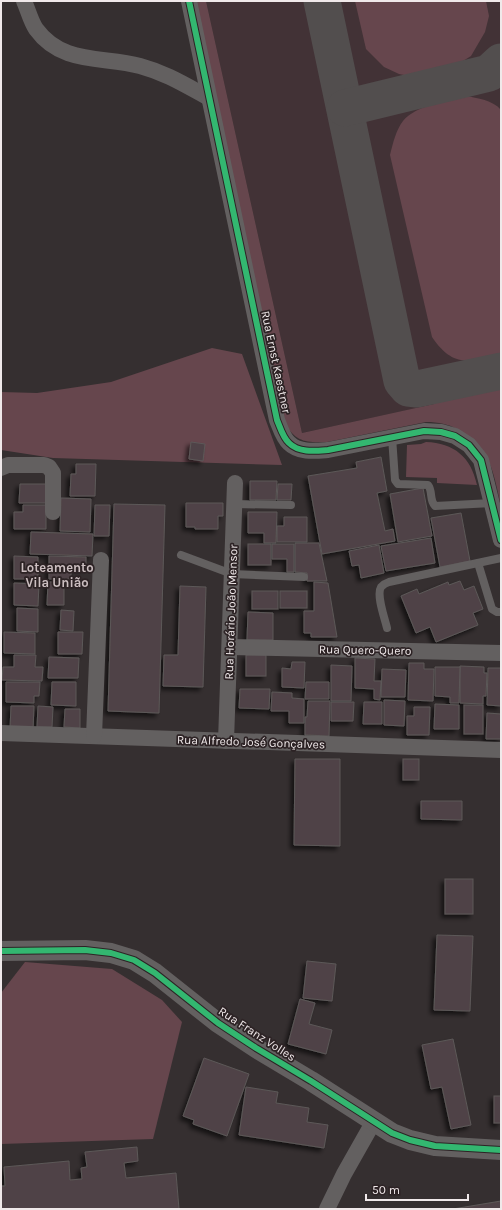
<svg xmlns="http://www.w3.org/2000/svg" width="502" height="1210" font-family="Karla,sans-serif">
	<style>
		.built { fill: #423236 }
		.green { fill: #66464d }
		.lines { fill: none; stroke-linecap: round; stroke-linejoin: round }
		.taxiway { stroke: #524e4e; stroke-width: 37 }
		.building { fill: #4f4346; stroke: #5c5858; filter: url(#shadow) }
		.service { stroke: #636060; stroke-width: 8 }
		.minor { stroke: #636060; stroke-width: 16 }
		.tertiary { stroke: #636060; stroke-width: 20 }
		.cycleway-casing { stroke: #2d2325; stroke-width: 8 }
		.cycleway { stroke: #33b770; stroke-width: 6 }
		.labels { text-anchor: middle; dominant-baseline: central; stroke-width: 3.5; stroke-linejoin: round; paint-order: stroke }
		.street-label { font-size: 12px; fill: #f0e9ea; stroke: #2d2325 }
		.neighbourhood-label { font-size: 13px; font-weight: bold; fill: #ccbfc1; stroke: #2d2325 }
	</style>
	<defs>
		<filter id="shadow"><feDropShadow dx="-3.5" dy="3.5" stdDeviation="2" flood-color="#0009"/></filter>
	</defs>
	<rect width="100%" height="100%" fill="#352f30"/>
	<!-- built -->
	<path class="built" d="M206,1h295v506l-17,-75 -49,-28 -133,29z"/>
	<!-- green -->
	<g class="green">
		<path d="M195,1h11l96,432 132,-29 -2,-1 69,-16v120c-3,-15 -6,-31 -12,-45 -2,-4 -6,-8 -9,-12 -15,-19 -29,-28 -54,-28l-99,20c-20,1 -32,0 -42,-19z"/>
		<path d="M355,1h131l3,15 -4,16 -14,24 -8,5 -36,13 -18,2 -10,-2 -15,-7 -18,-18z"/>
		<path d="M466,96c11,2 27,4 35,14v245c-32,7 -48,13 -69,-18l-42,-182c3,-12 6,-25 13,-34 12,-15 45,-21 63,-25z"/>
		<path d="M212,348l30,6 40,111 -229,-7 -52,-8v-58l36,1 74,-11z"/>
		<path d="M426,442c28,1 45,15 51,43l-40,-2v-5l-31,-1 1,-32 14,-1z"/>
		<path d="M25,962l87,7 50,31 20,22 -29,117 -152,5v-151z"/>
	</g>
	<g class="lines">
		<!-- taxiway -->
		<g class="taxiway">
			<path d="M322,1l80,380 6,7 9,1 84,-18"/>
			<path d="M345,108l144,-35 12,-11"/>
		</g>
	</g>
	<!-- building -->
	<g class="building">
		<path d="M191,442l14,2 -2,17 -14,-2z"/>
		<path d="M381,457l6,34 -10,2 8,38 8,-2 2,12 -73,13 -14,-78 49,-8 -1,-6z"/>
		<path d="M76,464h20l-1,32h-25l1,-22h5z"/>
		<path d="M250,481h27l-1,19h-26z"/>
		<path d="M20,484h27v19h-28z"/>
		<path d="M278,484h14l-1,16h-14z"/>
		<path d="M423,488l9,48 -34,6 -8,-48z"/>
		<path d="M61,498l30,1 -1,33 -30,-1z"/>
		<path d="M186,503h37v13h-5v13h-23v-2h-9z"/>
		<path d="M114,504l51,1 -6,208 -51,-2z"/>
		<path d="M23,505h23v24h-32v-17h9z"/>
		<path d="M95,505h15l-1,31h-15z"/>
		<path d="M248,512h29l-1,31h-12v-10h-16z"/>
		<path d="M461,513l9,48 -30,6 -9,-49z"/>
		<path d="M284,517h23v25h-30v-16h7z"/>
		<path d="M31,532l62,2 -1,22 -62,-2z"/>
		<path d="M431,538l4,25 -49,8 -5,-25z"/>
		<path d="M295,543h24l8,38h-20v-8l-12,-1z"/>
		<rect x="248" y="544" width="23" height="21"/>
		<path d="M272,544h22v28h-7v-13h-15z"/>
		<path d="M379,545l5,28 -23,5 -2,-13 -7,1 -3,-15z"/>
		<path d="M14,556l24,1v22h-24z"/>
		<path d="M49,556l37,1v11l-15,-1v12h-22z"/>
		<path d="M460,581l4,9 10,-4 9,23 -10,4 5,12 -42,17 -6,-15 -14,6 -15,-37 16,-7 2,5 29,-12 1,3z"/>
		<path d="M48,582h16v23h-17z"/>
		<path d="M314,582l14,1 9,54h-26v-4h-7v-22h10z"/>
		<path d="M14,583l25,1 -1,22 -24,-1z"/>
		<path d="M180,586l26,1 -3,100 -40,-1 1,-31h14z"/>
		<rect x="252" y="591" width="26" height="18"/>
		<rect x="280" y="591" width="27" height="17"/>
		<path d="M17,608l21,1v23l-21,-1z"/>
		<path d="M61,610l13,1 -1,20 -13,-1z"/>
		<path d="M248,612l25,1v27h-26z"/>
		<path d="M4,632l31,1v21l-31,-1z"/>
		<path d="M58,632h25l-1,22h-24z"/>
		<path d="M14,655h22l-1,12h8l-1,14 -40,-1 1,-13h11z"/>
		<rect x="246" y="655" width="20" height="21"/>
		<path d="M49,657l30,1 -1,20h-30z"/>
		<path d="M355,658l20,1 -1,22h7l-1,19 -6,-1v-10l-19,-1z"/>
		<path d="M292,662h13l-1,26 -22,-1v-19l9,1z"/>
		<path d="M409,663h15v6h10l-1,32 -25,-1z"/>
		<path d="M331,665l21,1 -1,35h-20z"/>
		<path d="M460,666l24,1v6h3l-1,23h-3v8l-23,-1z"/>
		<path d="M435,667h25l-1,36h-9v-6l-15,-1z"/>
		<path d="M488,668h13v38l-14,-1z"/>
		<path d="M382,669l24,1 -1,27h-24z"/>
		<path d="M6,682h34l-1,14h-5v7l-28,-1z"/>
		<path d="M52,682h24v24l-25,-1z"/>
		<path d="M306,682h23v17h-24z"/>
		<path d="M240,689h30l-1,20 -30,-1z"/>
		<path d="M272,692l20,1v5l12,1v24h-15v-12h-18z"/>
		<path d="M384,700l21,1 -1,25 -20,-1z"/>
		<path d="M308,701h22l-1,35 -24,-1v-18h2z"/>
		<path d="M331,702h23l-1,19h-22z"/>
		<path d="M364,702h18v22h-19z"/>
		<path d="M435,704l24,1v24h-25z"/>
		<rect x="464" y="705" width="19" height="29"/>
		<path d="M11,706h23l-1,24 -23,-1z"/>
		<path d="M38,706l15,1 -1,20h-15z"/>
		<path d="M414,707h16l-1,28h-22v-19h7z"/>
		<path d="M65,709h15v19l-16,-1z"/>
		<path d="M487,713l14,1v25h-15z"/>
		<path d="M295,759h45v87l-46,-1z"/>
		<rect x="403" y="759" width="16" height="21"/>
		<path d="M421,801h41v19l-41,-1z"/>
		<rect x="445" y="879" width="28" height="35"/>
		<path d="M437,935l36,1 -3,75 -36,-1z"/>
		<path d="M307,961l29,3 -4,37 -29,-3z"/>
		<path d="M300,999l15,4 -6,21 23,6 -6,24 -38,-10z"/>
		<path d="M453,1039l18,86 -20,4 -9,-42 -11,2 -9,-44z"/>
		<path d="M204,1058l45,16 -22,62 -34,-12 1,-4 -11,-4z"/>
		<path d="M246,1087l32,5 -2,11 33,5 -2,14 21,3 -4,23 -85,-13z"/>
		<rect x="494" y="1096" width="7" height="27"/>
		<path d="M137,1147l1,14 -14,2 2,15 50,-5 3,36h-178v-23h4l-1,-19 65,-6 1,19 12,-1 -1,-11 6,-1 -2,-15z"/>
		<path d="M501,1201v8h-48z"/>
	</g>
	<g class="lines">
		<!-- service -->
		<g class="service">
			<path d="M392,437l3,43 3,4 30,1c5,6 1,15 7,21l57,-3"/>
			<path d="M234,504l57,1"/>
			<path d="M181,555l51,19 72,3"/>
			<path d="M478,563l14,46 5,3h4"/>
			<path d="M387,628c-2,-9 -11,-33 -6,-41 2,-2 5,-4 8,-5l112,-24"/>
		</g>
		<!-- minor -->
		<g class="minor">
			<path d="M24,1c4,9 7,21 12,28 26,36 67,27 104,37 26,7 45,19 69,32"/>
			<path d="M189,1l88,419c3,7 6,18 12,23 10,10 26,8 39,7l96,-19 17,1 14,4 14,9 12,15 20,80"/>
			<path d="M1,468l7,-3h36l5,2 4,6v39"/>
			<path d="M230,647l271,6"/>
			<path d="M1,733l500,17"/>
			<path d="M94,736l7,-176"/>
			<path d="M226,741l9,-258"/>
			<path d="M327,1209l17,-35 30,-53"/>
		</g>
		<!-- tertiary -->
		<path class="tertiary" d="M1,951l84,-1 26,3 23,7 21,13 63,50 38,25 55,33 81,52 18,7 25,6 66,4"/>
		<!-- cycleway casing -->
		<g class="cycleway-casing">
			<g id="cycleway">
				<path d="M189,1l88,419c3,7 6,18 12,23 10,10 26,8 39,7l96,-19 17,1 14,4 14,9 12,15 20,80"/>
				<path d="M1,951l84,-1 26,3 23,7 21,13 63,50 38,25 55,33 81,52 18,7 25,6 66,4"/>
			</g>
		</g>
		<!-- cycleway -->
		<use href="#cycleway" class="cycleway"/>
	</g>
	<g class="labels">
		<!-- street labels -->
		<g class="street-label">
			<text transform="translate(276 362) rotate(78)">Rua Ernst Kaestner</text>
			<text transform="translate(231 612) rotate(-88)">Rua Horário João Mensor</text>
			<text transform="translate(365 650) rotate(1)">Rua Quero-Quero</text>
			<text transform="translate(251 742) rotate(2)">Rua Alfredo José Gonçalves</text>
			<text transform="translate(257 1034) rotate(33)">Rua Franz Volles</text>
		</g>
		<!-- neighbourhood labels -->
		<g class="neighbourhood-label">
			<text x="57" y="567">Loteamento<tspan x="57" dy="15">Vila União</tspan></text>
		</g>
	</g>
	<!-- border -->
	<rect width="502" height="1210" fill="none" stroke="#f0e9ea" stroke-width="4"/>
	<!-- scale -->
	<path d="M366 1194v6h102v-6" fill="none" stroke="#f0e9ea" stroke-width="2"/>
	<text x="372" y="1194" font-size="12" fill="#f0e9ea" stroke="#2d2325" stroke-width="3" paint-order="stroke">50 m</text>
</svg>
